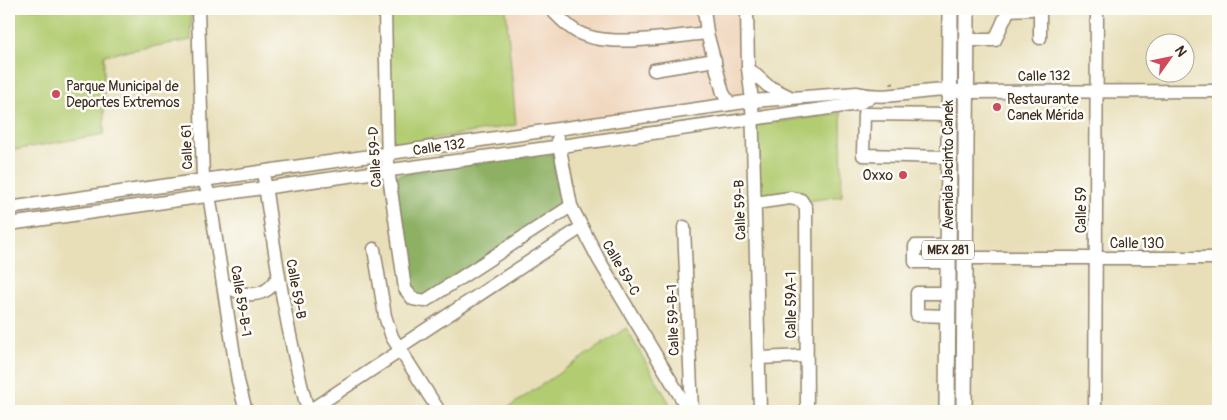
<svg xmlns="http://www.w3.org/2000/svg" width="1227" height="420" font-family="Pangolin,sans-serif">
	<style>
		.built { fill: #f0d5bc }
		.green { fill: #b2cc71; stroke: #767b48 }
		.forest { fill: #8db063; stroke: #646d40 }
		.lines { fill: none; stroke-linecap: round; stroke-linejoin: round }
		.minor-casing { stroke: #92846c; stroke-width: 15 }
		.major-casing { stroke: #92846c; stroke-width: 18 }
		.path { stroke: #92846c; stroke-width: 2; stroke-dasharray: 4 4; stroke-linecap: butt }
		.minor { stroke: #fff; stroke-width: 12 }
		.major { stroke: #fff; stroke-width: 15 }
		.poi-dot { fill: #d1495b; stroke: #fdfcf7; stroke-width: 2 }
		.labels { text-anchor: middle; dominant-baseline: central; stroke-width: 5; stroke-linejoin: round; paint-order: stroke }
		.shield { fill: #fdfcf7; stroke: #75695f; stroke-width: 1 }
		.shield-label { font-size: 12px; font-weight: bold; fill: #3b2a1e }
		.street-label { font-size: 14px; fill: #3b2a1e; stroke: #fdfcf7 }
		.poi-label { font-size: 14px; fill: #3b2a1e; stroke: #fdfcf7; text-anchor: start }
	</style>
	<rect width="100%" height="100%" fill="#fdfcf7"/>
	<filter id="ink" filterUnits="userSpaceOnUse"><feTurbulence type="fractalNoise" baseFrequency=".02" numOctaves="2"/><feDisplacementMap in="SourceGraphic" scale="10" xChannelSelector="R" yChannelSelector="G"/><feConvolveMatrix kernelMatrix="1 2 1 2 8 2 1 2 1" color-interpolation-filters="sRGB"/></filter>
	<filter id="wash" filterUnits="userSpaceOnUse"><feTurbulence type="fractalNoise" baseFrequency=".0096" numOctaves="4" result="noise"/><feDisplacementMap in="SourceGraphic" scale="20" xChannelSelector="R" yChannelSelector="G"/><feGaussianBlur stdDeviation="1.12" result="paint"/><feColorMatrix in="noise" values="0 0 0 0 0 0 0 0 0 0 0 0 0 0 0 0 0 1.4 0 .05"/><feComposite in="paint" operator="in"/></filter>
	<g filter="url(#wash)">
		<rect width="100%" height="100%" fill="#e8dfb9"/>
		<!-- built -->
		<path class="built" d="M506,9h235l2,89 -227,35z"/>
		<!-- green -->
		<g class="green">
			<path d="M9,9h182v31l-87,15v79l-95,17z"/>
			<path d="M386,9h120l10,116 -115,19 -8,-2z"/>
			<path d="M841,113l1,83 -34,5 -6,-9 -44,6 -2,-73z"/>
			<path d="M626,328l48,83h-171z"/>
		</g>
		<!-- forest -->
		<path class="forest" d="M552,153l9,59 -136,89 -20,-12 -11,-114z"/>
	</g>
	<g filter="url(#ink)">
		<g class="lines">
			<!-- minor casing -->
			<g class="minor-casing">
				<g id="minor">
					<path d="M198,9l5,170 6,15 29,187 8,30"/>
					<path d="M385,9l3,160 17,120 8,10 12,2 146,-95"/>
					<path d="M551,9c7,7 14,15 23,21 29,20 99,6 133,3l16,60 7,11"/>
					<path d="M704,9l3,24"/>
					<path d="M747,9l1,59 4,33 8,310"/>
					<path d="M1008,10l23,-1"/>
					<path d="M1040,38v-29"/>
					<path d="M967,40h28l14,-31"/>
					<path d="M748,68l20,18 22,11"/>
					<path d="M654,70l61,-10"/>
					<path d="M558,139l13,67 28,54 90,151"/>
					<path d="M948,157l-85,-2 1,-41 84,1"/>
					<path d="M264,178c11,78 23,157 44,233"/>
					<path d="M755,203l35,-5 11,2 5,8 1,203"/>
					<path d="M9,208l743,-107 105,-8c36,9 73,-8 109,-1l252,-1"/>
					<path d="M9,224l849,-120 14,-8"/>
					<path d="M684,227l8,184"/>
					<path d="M374,249l11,67 7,21 47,74"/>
					<path d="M965,258h253"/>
					<path d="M948,262h-33v-16h33"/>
					<path d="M223,283c18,15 44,17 55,-7"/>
					<path d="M947,316l-30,-1v-22h30"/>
					<path d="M398,348l184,-121"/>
					<path d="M759,358l47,-2"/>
					<path d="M309,411l91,-60"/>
					<path d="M1095,411l2,-402"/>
				</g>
			</g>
			<!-- major casing -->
			<g class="major-casing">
				<g id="major">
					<path d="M947,411l3,-402"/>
					<path d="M964,411l3,-402"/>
				</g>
			</g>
			<!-- path -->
			<path class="path" d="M890,84l7,-1"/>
			<!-- minor -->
			<use href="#minor" class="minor"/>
			<!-- major -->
			<use href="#major" class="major"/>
		</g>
	</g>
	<!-- markers -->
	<g class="poi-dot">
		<circle cx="56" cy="94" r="5"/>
		<circle cx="997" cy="107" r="5"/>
		<circle cx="903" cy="175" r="5"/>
	</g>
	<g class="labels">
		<!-- shield labels -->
		<rect class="shield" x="922" y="240.5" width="52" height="19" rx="4"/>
		<g class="shield-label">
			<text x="948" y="250">MEX 281</text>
		</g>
		<!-- street labels -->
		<g class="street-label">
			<text transform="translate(1044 76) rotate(-1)">Calle 132</text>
			<text transform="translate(187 147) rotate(-92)">Calle 61</text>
			<text transform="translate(439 147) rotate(-8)">Calle 132</text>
			<text transform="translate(375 157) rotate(-93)">Calle 59-D</text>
			<text transform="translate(948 165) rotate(-90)">Avenida Jacinto Canek</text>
			<text transform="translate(740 210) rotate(-92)">Calle 59-B</text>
			<text transform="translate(1081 210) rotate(-90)">Calle 59</text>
			<text x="1137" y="243">Calle 130</text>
			<text transform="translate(621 268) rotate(60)">Calle 59-C</text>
			<text transform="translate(296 289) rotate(80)">Calle 59-B</text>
			<text transform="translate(241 301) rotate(81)">Calle 59-B-1</text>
			<text transform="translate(791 305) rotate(-90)">Calle 59A-1</text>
			<text transform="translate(673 320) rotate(-92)">Calle 59-B-1</text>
		</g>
		<!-- poi labels -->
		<g class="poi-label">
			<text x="66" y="86">Parque Municipal de<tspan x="66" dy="16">Deportes Extremos</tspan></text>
			<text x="1007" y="99">Restaurante<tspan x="1007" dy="16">Canek Mérida</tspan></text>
			<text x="893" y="175" text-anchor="end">Oxxo</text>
		</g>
	</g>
	<!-- margin -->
	<rect width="1227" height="420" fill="none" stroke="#fdfcf7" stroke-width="30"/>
	<!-- north arrow -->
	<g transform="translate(1170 58) rotate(57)"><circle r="24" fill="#fdfcf7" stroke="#afa8a0"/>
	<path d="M0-4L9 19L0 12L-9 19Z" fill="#d1495b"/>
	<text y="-8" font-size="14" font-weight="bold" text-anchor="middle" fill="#3b2a1e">N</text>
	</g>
</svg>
